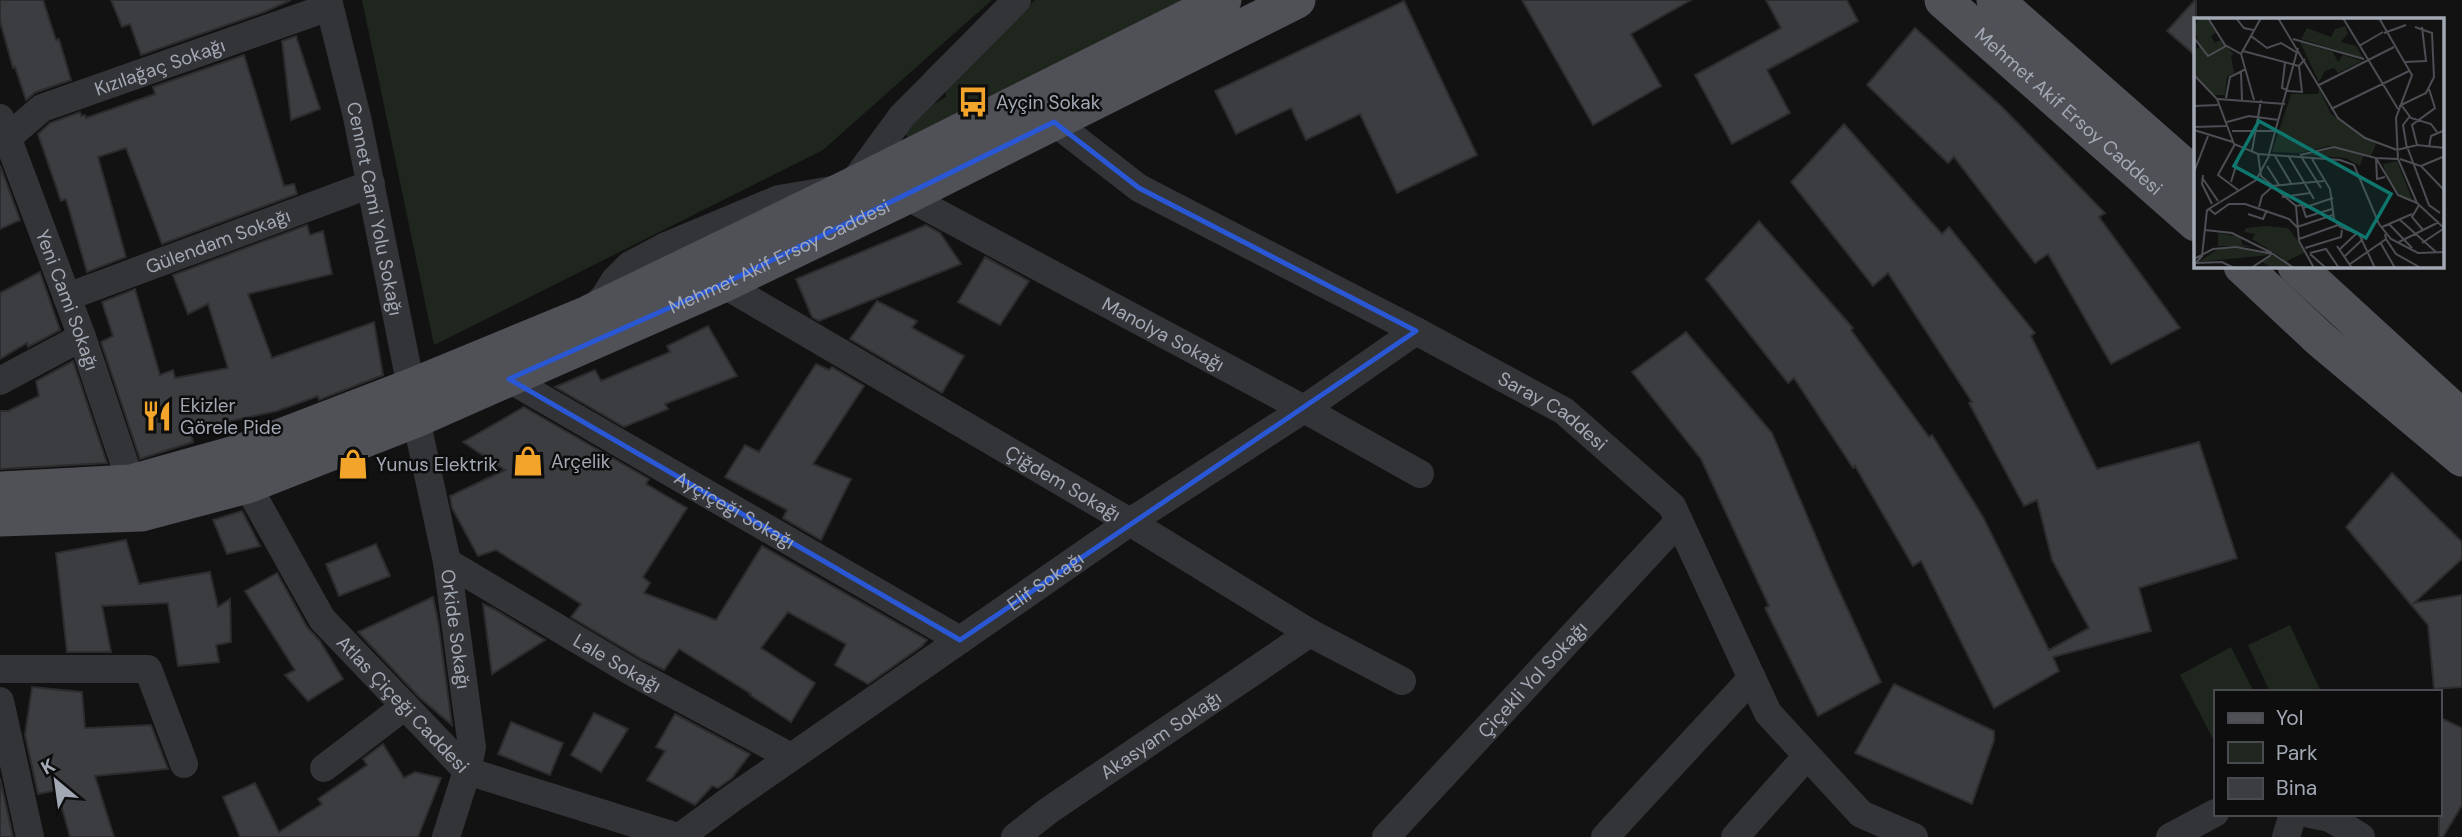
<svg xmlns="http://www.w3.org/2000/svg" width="2462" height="837" font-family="'DM Sans',sans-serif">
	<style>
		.green { fill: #1e261e }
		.building { fill: #3c3d40; stroke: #2c2c2f; stroke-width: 2 }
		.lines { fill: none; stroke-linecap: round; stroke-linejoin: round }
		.minor { stroke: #333438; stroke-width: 28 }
		.major { stroke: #4f5157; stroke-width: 37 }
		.marked { fill: none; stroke: #2a57d4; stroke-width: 5; stroke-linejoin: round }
		.labels { text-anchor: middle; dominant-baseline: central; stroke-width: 5; stroke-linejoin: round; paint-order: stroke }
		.street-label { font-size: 19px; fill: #a3a9b4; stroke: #0d0d0e }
		.poi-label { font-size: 19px; fill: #a3a9b4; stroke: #0d0d0e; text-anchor: start }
		.inset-road { fill: none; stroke: #4c4e53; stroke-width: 2 }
		.view { fill: #0f766e; fill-opacity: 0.15; stroke: #0f766e; stroke-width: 3.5 }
		.inset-edge { fill: none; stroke: #a3a9b4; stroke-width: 3.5 }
	</style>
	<rect width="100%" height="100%" fill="#121213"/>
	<!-- green -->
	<g class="green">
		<path d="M362,0h630l-169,150 -389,195z"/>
		<path d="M1035,0h158l-284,138 -6,-6 27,-26 16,-9v-9z"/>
		<path d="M2290,625l31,67h-51l-22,-47z"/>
		<path d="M2231,647l23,45h-39v51l-35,-68z"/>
	</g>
	<!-- building -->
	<g class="building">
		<path d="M0,0h43l13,40 3,-1 12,41 -35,12 -10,8 -11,-33 -2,1 -13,-47z"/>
		<path d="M111,0h180l-27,12 -123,43 -11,-31 -8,3z"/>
		<path d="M1522,0h169l-60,34 30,52 -68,39z"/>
		<path d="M1766,0h81l11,21 -91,49 23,43 -58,31 -37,-69 86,-47z"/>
		<path d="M2195,0h1v56l-29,-25z"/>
		<path d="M1404,1l73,154 -80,38 -37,-79 -54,26 -15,-32 -55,26 -21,-43z"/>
		<path d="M1915,28l87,79 103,106 -6,4 81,111 -69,36 -63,-110 -13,9 -81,-106 -6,6 -81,-78z"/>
		<path d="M296,36l24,73 -29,11 -9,-79z"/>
		<path d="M244,55l40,131 10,-2 3,10 -135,50 -36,-96 -28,9 28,100 -39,15 -21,-73 -5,2 -23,-67 12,-11 30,-11 1,4 4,-1 1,3 69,-24 -2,-7z"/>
		<path d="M1844,124l98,110 7,-7 86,106 -4,3 66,133 102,-27 38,116 -98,30 12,43 -98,26 6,14 -65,37 -73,-147 -8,5 -58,-100 -2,2 -59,-90 -6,5 -82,-104 53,-58 94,107 -2,2 78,107 3,-2 51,82 66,133 40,-22 -37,-68 -15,-60 -13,6 -55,-103 3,-1 -84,-129 -15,13 -82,-104z"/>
		<path d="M0,165l20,55 -20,9z"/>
		<path d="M307,225l3,10 13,-4 9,43 -84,20 24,64 102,-36 9,53 -64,25 -1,-4 -41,15 -87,19 3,12 -53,17 -39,-117 12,-6 -11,-34 33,-13 25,86 13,-5 2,8 53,-10 -20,-64 -20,10 -15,-39z"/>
		<path d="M926,225l14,8 21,31 -142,57 -7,-4 -16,-38z"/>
		<path d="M985,257l44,24 -29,44 -42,-23z"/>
		<path d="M40,272l20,58 -32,17 -1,-4 -27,16v-66z"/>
		<path d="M877,301l40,20 -5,7 52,28 -22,37 -92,-54z"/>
		<path d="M708,326l29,50 -72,28 3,5 -44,18 -69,-40 40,-17 6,11 69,-29 -3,-6z"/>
		<path d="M1686,332l86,101 60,142 49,107 -63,34 -53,-108 4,-2 -68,-147 -69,-87z"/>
		<path d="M73,361l34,102 -107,6v-58h8l31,-15 -3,-15z"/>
		<path d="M816,364l13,6 3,-3 32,19 -51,78 38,15 -30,61 -38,-22 4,-8 -62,-33 20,-32 14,7z"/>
		<path d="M524,407l125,72 -3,5 41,24 -44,69 7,6 -6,10 72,27 46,-74 165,94 -5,6 -54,38 -33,-19 11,-21 -58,-32 -27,36 54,35 -24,39 -41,-27 1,-1 -72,-45 -15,21 -24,-12 -69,-41 10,-13 -85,-54 -18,6 -26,-48 -2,-12 55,-26 -42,-28z"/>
		<path d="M2392,473l70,69v17l-48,44 48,-8v92l-28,2 -6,-64 -82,-98z"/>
		<path d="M242,511l18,35 -33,8 -14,-34z"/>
		<path d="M126,540l13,44 71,-12 8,35 12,-8 1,43 -15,3 3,17 -41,4 -10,-63 -66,3 9,46h-44l-11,-99z"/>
		<path d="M376,544l14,32 -51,20 -13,-32z"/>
		<path d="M277,573l30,54 13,14 23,38 -35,22 -23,-26 10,-5 -50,-79z"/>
		<path d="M433,597l5,24 14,104 -33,-28 -61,-65z"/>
		<path d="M483,604l11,5 51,31 -53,34z"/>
		<path d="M1894,684l100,47v9l-22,64 -117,-51z"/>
		<path d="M32,687l50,5 3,36 66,-3 17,44 -73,7 19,61h-44l-13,-47 -19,4 -13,-59z"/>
		<path d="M594,713l34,16 -27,43 -30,-17z"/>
		<path d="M675,714l75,40 -18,24 -14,10 -6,-2 -17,19 -48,-25 18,-29 -9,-4z"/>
		<path d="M2439,717l23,11v77l-19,32h-4z"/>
		<path d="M511,722l52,21 -13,32 -52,-21z"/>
		<path d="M383,744l21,34 11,-6 26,6 -23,59h-178l-17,-40 32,-14 24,49 43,-28 -4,-5 49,-34 -4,-6z"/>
		<path d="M0,778l13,59h-13z"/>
	</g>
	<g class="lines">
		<!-- minor -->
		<g class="minor">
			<path id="s1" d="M328,0l29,117 54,270"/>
			<path id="s2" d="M0,118l82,219 49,146"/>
			<path id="s3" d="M1054,122l85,66 277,143 148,80 108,95 96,207 93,101 53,23"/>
			<path id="s4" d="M0,144l42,-36 287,-101"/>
			<path id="s5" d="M906,196l398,213 116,65"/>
			<path id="s6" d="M723,284l407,238 180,111 92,48"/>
			<path id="s7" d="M67,297l304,-113"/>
			<path d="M592,310l13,-14 10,-16 15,-15 34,-18 115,-48 71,-12 52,-71 115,-116"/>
			<path id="s8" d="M509,379l451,261"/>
			<path d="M0,381l82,-44"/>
			<path id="s9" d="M416,419l31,143 25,185 -5,24 -21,66"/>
			<path id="s10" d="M247,485l75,134 145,152 211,66"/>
			<path id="s11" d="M447,562l185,110 159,85"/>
			<path d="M0,669h148l36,95"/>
			<path d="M0,701l30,136"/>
			<path d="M324,768l81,-62"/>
			<path d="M2310,814l20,4 31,19"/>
			<path id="s12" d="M680,837l54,-40 396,-275 174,-113 112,-78"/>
			<path id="s13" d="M1015,837l33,-26 262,-178"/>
			<path id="s14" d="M1386,837l293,-316"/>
			<path d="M1605,837l147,-159"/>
			<path d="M1735,837l72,-81"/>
			<path d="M2170,837l45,-24"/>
			<path d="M2286,837l7,-23"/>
		</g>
		<!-- major -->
		<g class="major">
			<path id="s15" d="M1943,0l253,223"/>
			<path d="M1995,0l201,177"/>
			<path d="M2242,266l78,73 142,119"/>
			<path d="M2296,266l166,152"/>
			<path d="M0,490l131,-7 111,-31 169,-65 177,-73 262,-127 373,-187"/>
			<path id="s16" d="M0,518l141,-5 106,-28 169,-66 307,-135 183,-88 391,-196"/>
		</g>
	</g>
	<!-- marked area -->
	<path class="marked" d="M1054,122l85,66 277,143 -456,309 -451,-261 214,-95z"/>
	<!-- icons -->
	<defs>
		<g id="bus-bare" transform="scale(2.415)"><path d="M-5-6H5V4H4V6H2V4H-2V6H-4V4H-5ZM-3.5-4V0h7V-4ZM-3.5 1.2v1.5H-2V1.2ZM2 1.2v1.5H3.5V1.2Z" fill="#f3a42a" stroke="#0d0d0e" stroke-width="2.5" paint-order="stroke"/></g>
		<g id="restaurant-bare" transform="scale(2.415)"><path d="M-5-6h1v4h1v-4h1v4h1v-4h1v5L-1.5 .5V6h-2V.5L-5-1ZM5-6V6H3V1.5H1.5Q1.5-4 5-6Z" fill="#f3a42a" stroke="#0d0d0e" stroke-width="2.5" paint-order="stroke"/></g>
		<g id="shop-bare" transform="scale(2.415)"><path d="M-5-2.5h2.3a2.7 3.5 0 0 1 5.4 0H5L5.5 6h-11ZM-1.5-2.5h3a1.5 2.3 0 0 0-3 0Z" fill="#f3a42a" stroke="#0d0d0e" stroke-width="2.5" paint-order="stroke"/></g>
	</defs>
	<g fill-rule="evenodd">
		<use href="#bus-bare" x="973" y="102"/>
		<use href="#restaurant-bare" x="157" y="416"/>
		<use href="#shop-bare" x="528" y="461"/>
		<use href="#shop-bare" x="353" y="464"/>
	</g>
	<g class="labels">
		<!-- street labels -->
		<g class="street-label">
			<text stroke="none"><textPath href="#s4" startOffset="180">Kızılağaç Sokağı</textPath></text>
			<text stroke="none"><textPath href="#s15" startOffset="168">Mehmet Akif Ersoy Caddesi</textPath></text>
			<text stroke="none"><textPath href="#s1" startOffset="214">Cennet Cami Yolu Sokağı</textPath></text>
			<text stroke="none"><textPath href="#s7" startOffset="161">Gülendam Sokağı</textPath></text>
			<text stroke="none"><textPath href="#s16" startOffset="830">Mehmet Akif Ersoy Caddesi</textPath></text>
			<text stroke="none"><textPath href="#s2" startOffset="194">Yeni Cami Sokağı</textPath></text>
			<text stroke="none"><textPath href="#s5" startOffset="292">Manolya Sokağı</textPath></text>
			<text stroke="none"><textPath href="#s3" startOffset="578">Saray Caddesi</textPath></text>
			<text stroke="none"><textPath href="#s6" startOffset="394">Çiğdem Sokağı</textPath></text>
			<text stroke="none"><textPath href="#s8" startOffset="261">Ayçiçeği Sokağı</textPath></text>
			<text stroke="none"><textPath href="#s12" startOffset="446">Elif Sokağı</textPath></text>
			<text stroke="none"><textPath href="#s9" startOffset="214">Orkide Sokağı</textPath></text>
			<text stroke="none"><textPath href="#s11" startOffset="198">Lale Sokağı</textPath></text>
			<text stroke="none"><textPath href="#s14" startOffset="215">Çiçekli Yol Sokağı</textPath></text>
			<text stroke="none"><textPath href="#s10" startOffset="271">Atlas Çiçeği Caddesi</textPath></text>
			<text stroke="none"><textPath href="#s13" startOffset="178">Akasyam Sokağı</textPath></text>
		</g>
		<!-- poi labels -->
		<g class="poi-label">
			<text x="996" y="102">Ayçin Sokak</text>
			<text x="180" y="405">Ekizler<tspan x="180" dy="22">Görele Pide</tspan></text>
			<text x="551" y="461">Arçelik</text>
			<text x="376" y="464">Yunus Elektrik</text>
		</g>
	</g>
	<!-- overview -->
	<g transform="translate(2194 18)">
		<rect width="250" height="250" fill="#121213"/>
		<path d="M13,0l9,15 -5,3 4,7 5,-3 14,14 -3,2 3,17 -7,4 -2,18h-11l-20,-21v-24l6,-3 -6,-19 4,-8zM151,8l3,7 -7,9 15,4 7,12 -62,-19 6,-11 24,9 4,-8zM106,24l33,10 5,10 5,-7 19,6 -24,12 -4,-5 -9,3 -6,11zM125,70l12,26 45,30 -5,12 -41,-10 -31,7 -27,-1 19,-58h27zM142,130l28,7 -4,11 -14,-8 -41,-3zM203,143l15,38 -1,3 -9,-4 -15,-21 -4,-13zM72,208l22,2 18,24 -19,9 6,7 -22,-1 -11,-6 13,-6 11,4 -32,-20 3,-5 -11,-2 2,-4zM24,215l22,4 3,8 11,2 -36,-1zM26,230l22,1 28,6 -72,7z" fill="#1e261e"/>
		<path class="inset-road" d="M14,0l17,27 16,9M42,0l8,10 9,2M84,0l60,100 27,20 32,12 20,-5 28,3M149,0l55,91M185,0l33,57 -16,43 2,41 19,44 28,26M190,15l22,-8M57,18l16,12 14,-5 15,9M1,21l13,17 18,-10M99,21l71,20M165,28l24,-14M49,33l56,15 6,-7M210,44l22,-1 -4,-34M91,45l-3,25 7,3 13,1 -3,-26M47,54l1,28M0,57l23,24 17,45 24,10 82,6 14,5 25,59 12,15 27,14 27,-1M125,67l75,-38M32,80l4,-21 16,-8M24,81l67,5M60,82l-13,-46 20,-36M0,88l24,-1M205,88l27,-13 8,-16 -2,-44 -17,-6M208,88l9,12 20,6 6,8M137,91l78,-38M33,104l22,-6 30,4M0,109l32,-1M0,112l39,12M38,113h44M41,126l-17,31 20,15M223,127l-5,-20 23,-17 -6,-19M235,129l2,-11 14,-6M213,131l-4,-24 7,-9M214,131l21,56 11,8M58,133l9,-51M64,136l3,22 35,30 3,35 15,27M75,136l29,-106M106,137l34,-8 42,11 22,37 19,8M81,138l16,27M95,139l25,42M108,140l19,30M118,141l18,30 4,30 6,8 19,7 16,34M206,141l21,7 24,25M73,148l12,19M227,148l24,-10M0,154l14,-36M9,157l-1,9 10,20M191,159l-8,2 -1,-21 22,1M9,161l15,22M37,164l8,-26M77,168l53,-5M88,179l28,-4M225,187l-7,12 11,13M102,188l6,-1 4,12 26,-8M65,189l3,-11 10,-9M109,190l30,-10M15,191l6,5 14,-10h16l44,15 8,8 36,-12M54,196l15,5 4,-9M205,201l37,33M195,206l23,24M188,209l30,-13M11,212l27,3 40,20M105,221l39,-14M192,221l10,15 25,14M186,224l15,26M203,225l42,-21M228,225l21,-14M143,228l15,22M111,230l36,-11 1,-7M146,231l18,-17M116,235l16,-4 13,19M116,236l16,14M151,238l18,-17M0,241l19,-10 23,-2 37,7 21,14M2,245l26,-1 12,6M1,246l7,-8 5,-46 49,-30 13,-24M156,246l36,-25 -1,-5M57,250l20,-13"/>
		<path class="view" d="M65,103l132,73 -25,44 -132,-72z"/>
		<rect width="250" height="250" class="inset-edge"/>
	</g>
	<!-- legend -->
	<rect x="2214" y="690" width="228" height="126" fill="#0d0d0e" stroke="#494b50" stroke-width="2"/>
	<rect x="2228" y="713" width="35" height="10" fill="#4f5157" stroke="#494b50" stroke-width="2"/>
	<text x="2276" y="725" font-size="21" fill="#a3a9b4">Yol</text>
	<rect x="2228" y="742" width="35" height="21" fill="#1e261e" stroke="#494b50" stroke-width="2"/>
	<text x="2276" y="760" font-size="21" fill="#a3a9b4">Park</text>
	<rect x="2228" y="778" width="35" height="21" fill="#3c3d40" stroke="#494b50" stroke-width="2"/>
	<text x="2276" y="795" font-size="21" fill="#a3a9b4">Bina</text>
	<!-- north arrow -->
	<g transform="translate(56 781) rotate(331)" stroke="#0d0d0e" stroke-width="5" paint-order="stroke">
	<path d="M0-5L12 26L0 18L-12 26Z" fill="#a3a9b4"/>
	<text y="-10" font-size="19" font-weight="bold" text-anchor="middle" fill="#a3a9b4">K</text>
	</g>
</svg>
